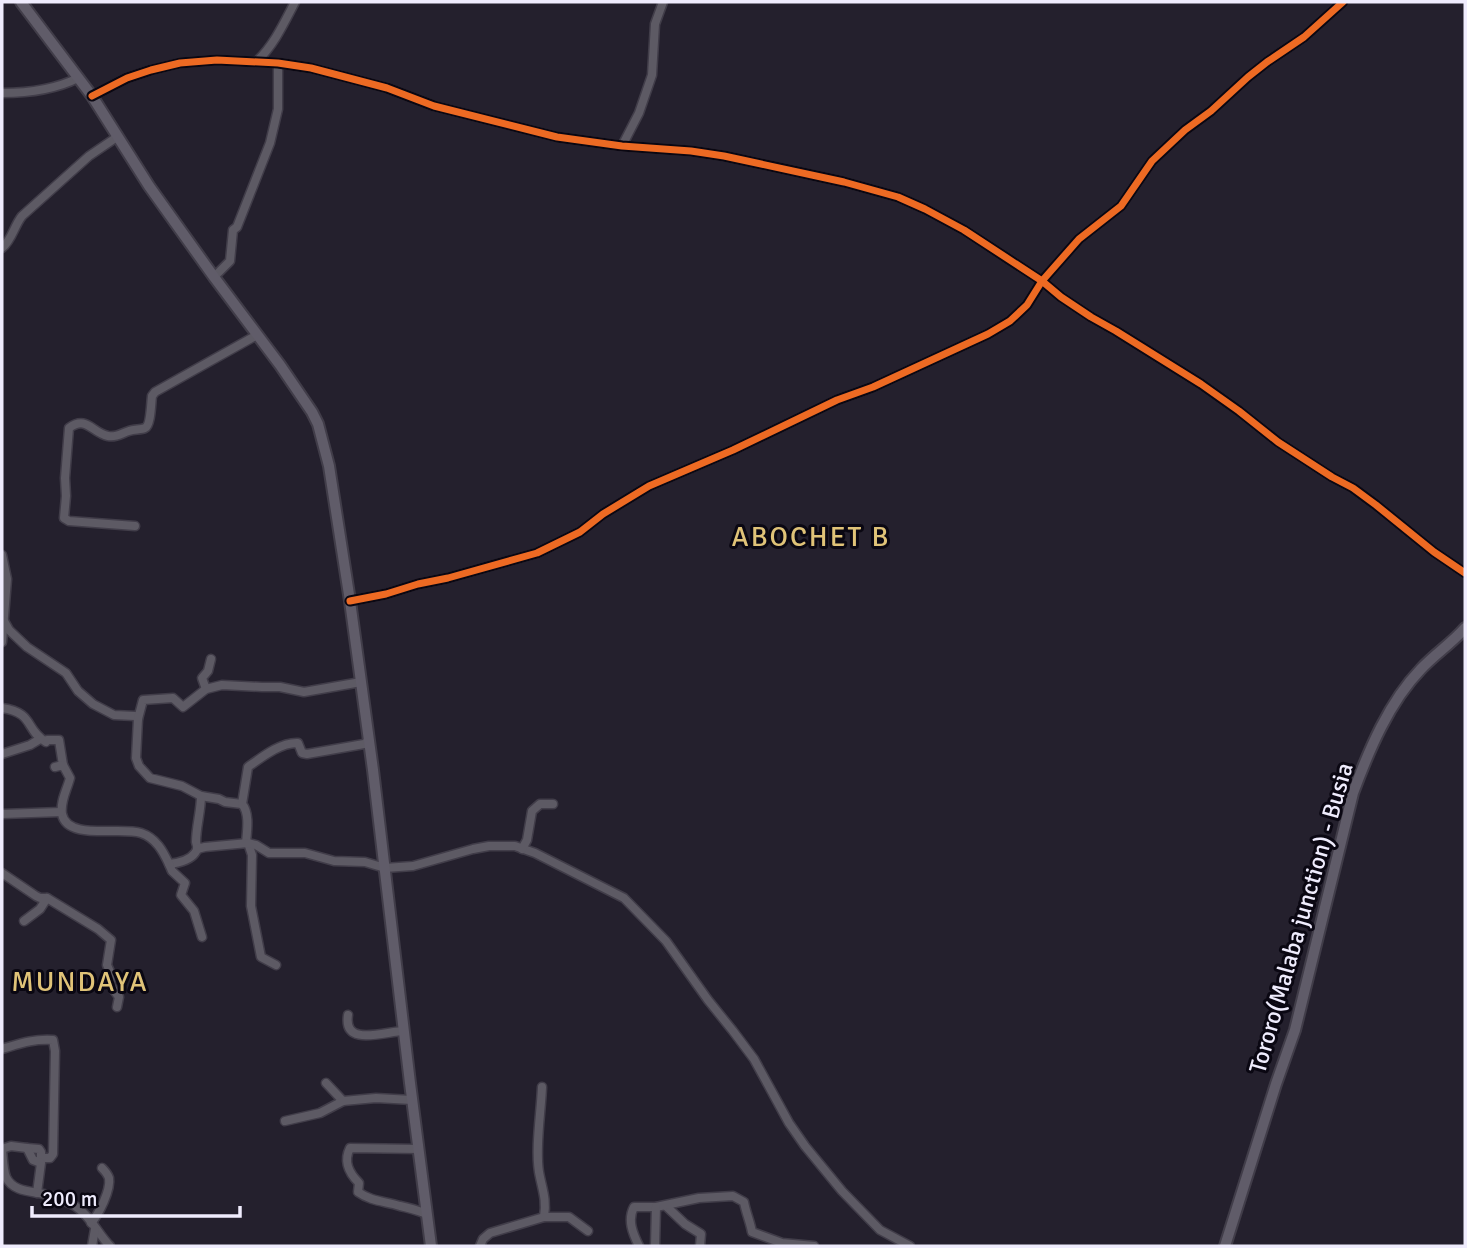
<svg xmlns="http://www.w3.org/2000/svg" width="1467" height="1248" font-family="Signika,sans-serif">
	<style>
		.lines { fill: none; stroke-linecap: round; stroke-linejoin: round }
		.street-casing { stroke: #413d49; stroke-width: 11 }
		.secondary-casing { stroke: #413d49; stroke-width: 14 }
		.street { stroke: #5d5a64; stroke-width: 8 }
		.secondary { stroke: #605c69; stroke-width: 10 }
		.cycleway-casing { stroke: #0a0712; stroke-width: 11 }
		.cycleway { stroke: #ed6a23; stroke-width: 7 }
		.labels { text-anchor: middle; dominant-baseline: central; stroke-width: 6; stroke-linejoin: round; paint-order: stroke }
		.street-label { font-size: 24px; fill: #efecfd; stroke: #0a0712 }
		.quarter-label { font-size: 28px; letter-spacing: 2px; fill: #e0c378; stroke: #0a0712 }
	</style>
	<rect width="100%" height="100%" fill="#24202d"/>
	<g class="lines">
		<!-- street casing -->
		<g class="street-casing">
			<g id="street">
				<path d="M257,61c17,-16 27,-38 38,-59"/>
				<path d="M2,93c26,0 52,-3 76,-15"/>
				<path d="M92,96l35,-18 24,-8 29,-7 37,-3 61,3 33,5 76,20 47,18 123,31 65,9 69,5 33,5 120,26 54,15 27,12 39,21 78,51 19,16 30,20 25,14 85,53 38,27 39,31 54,35 21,11 23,17 58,47 31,21"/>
				<path d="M622,146l17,-33 13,-38 3,-51 8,-22"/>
				<path d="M2,248c10,-8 12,-22 20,-32l67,-60 28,-19"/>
				<path d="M214,277l16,-16 3,-31 4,-3 33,-84 8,-34v-46"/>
				<path d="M135,526l-66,-5 -5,-3 2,-22 -1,-18 4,-50c18,-13 23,5 39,8 8,2 14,-3 21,-5 5,-2 12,-1 16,-3 6,-3 6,-25 7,-32l3,-4 102,-57"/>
				<path d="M2,555l5,24 -5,63"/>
				<path d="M350,601l36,-7 32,-10 30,-6 89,-25 43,-21 23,-18 46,-28 84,-36 104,-50 36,-13 115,-53 22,-13 17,-16 15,-24 37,-42 42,-33 31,-45 33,-31 26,-19 37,-34 19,-15 37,-25 39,-35"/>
				<path d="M4,621l5,9 18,17 39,26 12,18 15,13 21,11 21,1 3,3"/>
				<path d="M206,689l-4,-11 6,-7 3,-12"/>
				<path d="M2,708c33,5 22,21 44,34l1,-2h12l4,25"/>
				<path d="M2,754l28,-9 10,-6"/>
				<path d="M55,767l8,-2 7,13c-3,12 -10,23 -8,36 5,27 59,12 79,19 15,5 22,18 28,31 9,-1 21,-4 26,-11 4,-5 2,-6 1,-11 0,-15 5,-31 5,-46"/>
				<path d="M242,804l-17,-2 -6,-3 -18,-3 -19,-10 -32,-8 -11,-12 -3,-8 2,-39 5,-19 30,-2 10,9 23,-18 16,-4 40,2h18l24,5 57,-10"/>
				<path d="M2,814l59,-2"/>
				<path d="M246,843c1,-12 4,-30 -4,-39l6,-37c14,-10 33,-25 50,-24l4,10 5,1 57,-10 5,-4"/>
				<path d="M248,843l4,12 -1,51 10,51 15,8"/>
				<path d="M197,849l8,-2 43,-4 8,2 13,8h36l29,8 31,1 20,6 28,-2 60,-17 16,-3h26l20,7 89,45 42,43 42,59 25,31 21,28 35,64 16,23 37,45 38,39 30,16"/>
				<path d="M522,849l5,-9 5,-29 8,-7h13"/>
				<path d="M169,864l3,7 13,12 -4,12 13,16 8,26"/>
				<path d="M2,873l34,23 4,2h7l51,31 13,11 -4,25 4,9 -1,11 9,12 -2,10"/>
				<path d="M24,921l16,-12 7,-11"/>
				<path d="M348,1015c-5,33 38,16 56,16"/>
				<path d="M2,1049c20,-6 30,-10 51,-9l2,11 -2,103 -3,4h-8"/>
				<path d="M326,1083l17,18"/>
				<path d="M542,1087c-1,26 -7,60 -3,85 3,17 8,27 5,45"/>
				<path d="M285,1121l35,-8 23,-12 33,-3 36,2"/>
				<path d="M27,1148l12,1 2,3v9"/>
				<path d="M2,1149l9,-3 16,2 6,12 8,3 -4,30"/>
				<path d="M419,1149l-69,-1c-7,14 -1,25 9,35l-1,9c14,10 27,9 42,14 10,2 19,5 27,8"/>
				<path d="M2,1150c1,8 1,19 4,27 7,15 25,14 38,17 9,3 22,7 31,12 15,9 23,28 35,40"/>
				<path d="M666,1206l19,18 16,10 -1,12"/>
				<path d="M91,1223c8,-9 20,-33 18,-45 -1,-3 -5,-8 -7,-10"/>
				<path d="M92,1246l3,-17"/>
				<path d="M480,1246l3,-7 7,-6 54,-16h25l19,14"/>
				<path d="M639,1246c-6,-12 -12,-26 -5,-39h22l43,-9 34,-2 11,6c2,11 6,19 8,30l30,11 32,3"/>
				<path d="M655,1246l1,-39"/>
			</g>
		</g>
		<!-- secondary casing -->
		<g class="secondary-casing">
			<g id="secondary">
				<path d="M21,2l71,94 57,90 65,91 66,88 32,47 6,12 11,42 21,135 23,169 37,313 21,163"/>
				<path d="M1225,1246l51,-162 19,-54 58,-237c16,-43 36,-91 68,-124 14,-15 31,-26 44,-41"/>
			</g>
		</g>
		<!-- street -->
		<use href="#street" class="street"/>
		<!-- secondary -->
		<use href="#secondary" class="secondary"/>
		<!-- cycleway casing -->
		<g class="cycleway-casing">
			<g id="cycleway">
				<path d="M92,96l35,-18 24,-8 29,-7 37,-3 61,3 33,5 76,20 47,18 123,31 65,9 69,5 33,5 120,26 54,15 27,12 39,21 78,51 19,16 30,20 25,14 85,53 38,27 39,31 54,35 21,11 23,17 58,47 31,21"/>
				<path d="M350,601l36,-7 32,-10 30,-6 89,-25 43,-21 23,-18 46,-28 84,-36 104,-50 36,-13 115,-53 22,-13 17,-16 15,-24 37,-42 42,-33 31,-45 33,-31 26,-19 37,-34 19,-15 37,-25 39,-35"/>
			</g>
		</g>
		<!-- cycleway -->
		<use href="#cycleway" class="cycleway"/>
	</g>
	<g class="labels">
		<!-- street labels -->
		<g class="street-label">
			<text transform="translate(1301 918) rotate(-74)">Tororo(Malaba junction) - Busia</text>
		</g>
		<!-- quarter labels -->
		<g class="quarter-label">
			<text x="811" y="537">ABOCHET B</text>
			<text x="80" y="982">MUNDAYA</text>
		</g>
	</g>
	<!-- border -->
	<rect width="1467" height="1248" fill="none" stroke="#efecfd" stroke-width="7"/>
	<!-- scale -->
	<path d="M32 1206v10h208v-10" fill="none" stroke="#efecfd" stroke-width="3.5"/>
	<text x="42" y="1206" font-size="21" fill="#efecfd" stroke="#0a0712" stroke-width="5" paint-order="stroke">200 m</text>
</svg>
